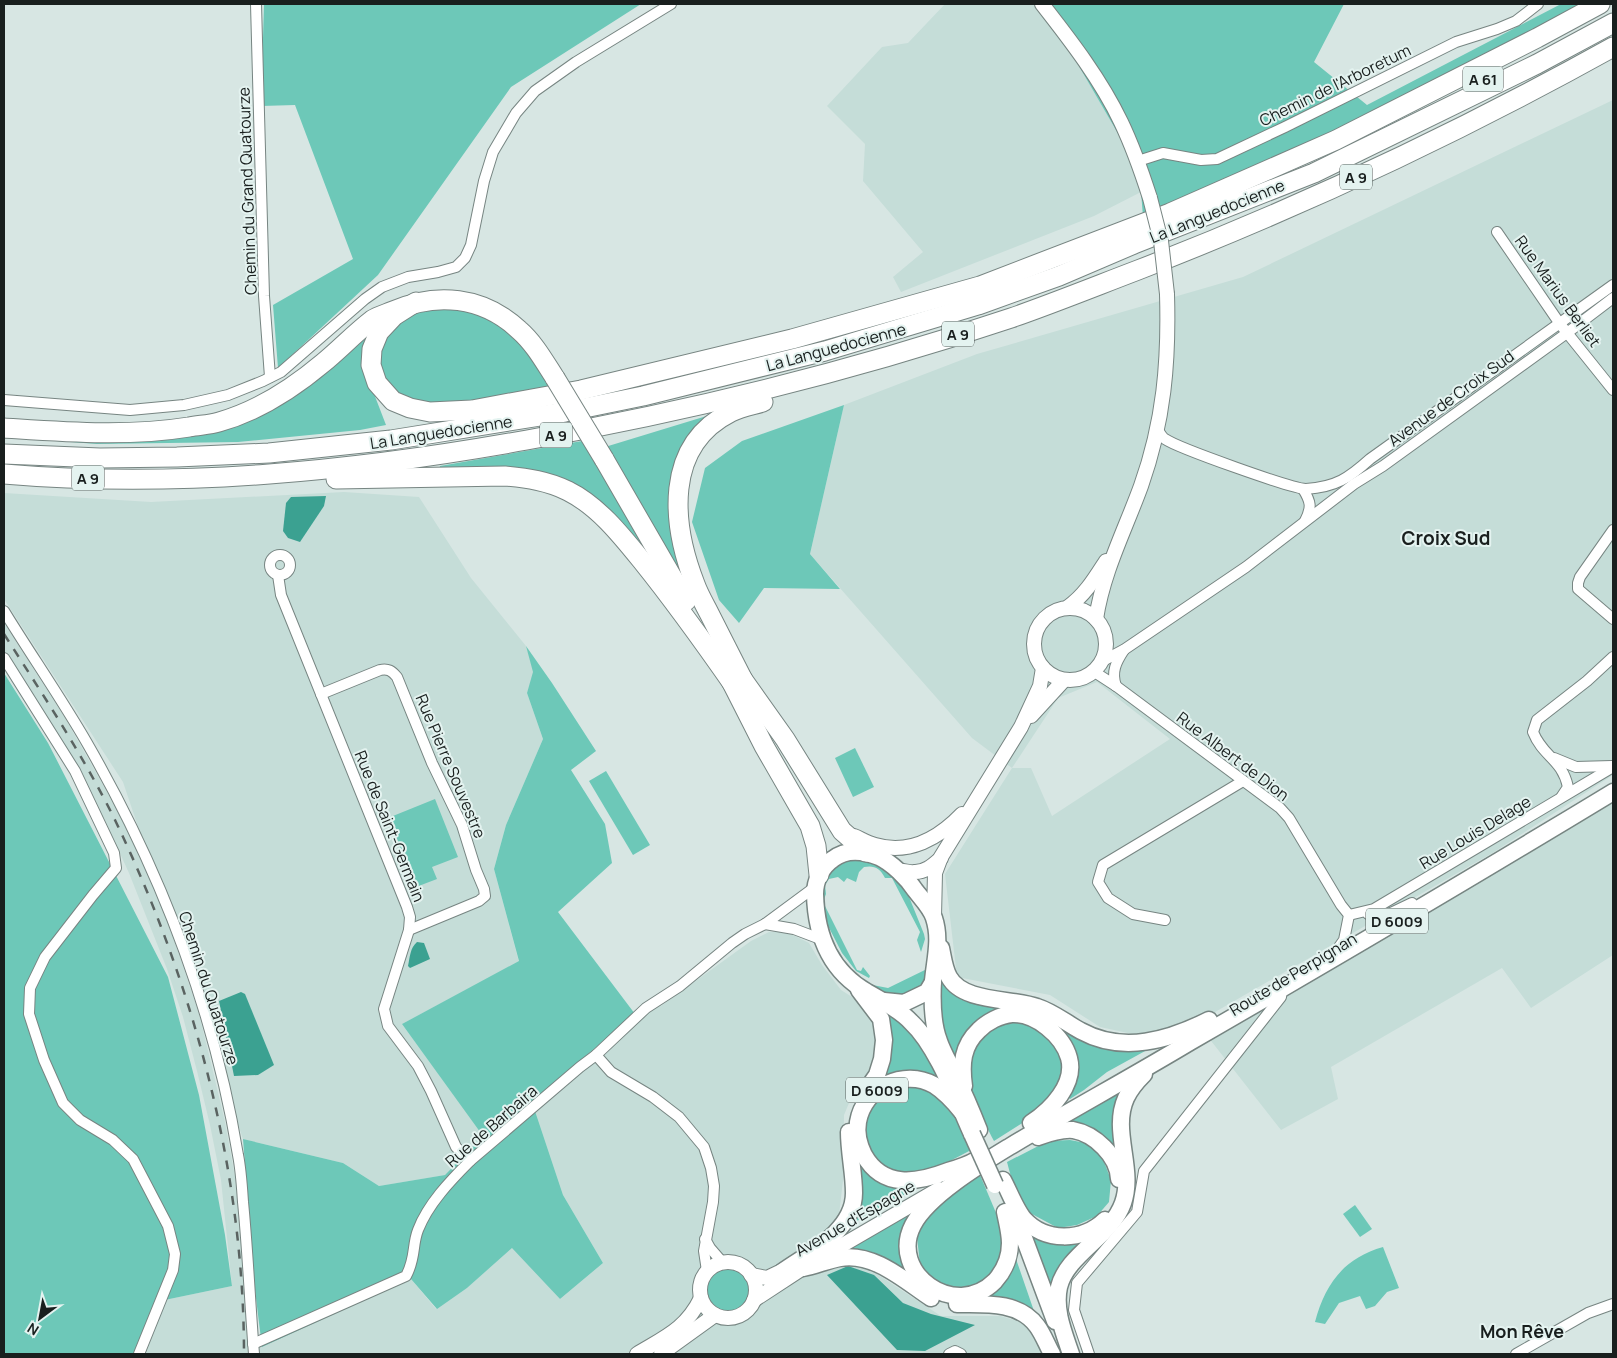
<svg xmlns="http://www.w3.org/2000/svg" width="1617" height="1358" font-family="Manrope,sans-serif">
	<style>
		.built { fill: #c5ddd8; fill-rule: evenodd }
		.green { fill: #6dc8b8 }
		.water { fill: #3ba191 }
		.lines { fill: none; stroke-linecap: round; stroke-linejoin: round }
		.street-casing { stroke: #778582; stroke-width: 12 }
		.secondary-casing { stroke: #778582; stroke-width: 16 }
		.primary-casing { stroke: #778582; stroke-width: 19 }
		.highway-casing { stroke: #778582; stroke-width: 21 }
		.street { stroke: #fff; stroke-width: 10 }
		.secondary { stroke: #fff; stroke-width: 14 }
		.primary { stroke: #fff; stroke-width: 16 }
		.highway { stroke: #fff; stroke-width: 19 }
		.rail { stroke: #5a6361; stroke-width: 2.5; stroke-dasharray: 9 9; stroke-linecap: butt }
		.secondary-bridge-casing { stroke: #778582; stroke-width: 16; stroke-linecap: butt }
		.primary-bridge-casing { stroke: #778582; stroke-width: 19; stroke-linecap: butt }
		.highway-bridge-casing { stroke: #778582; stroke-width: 21; stroke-linecap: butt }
		.secondary-bridge { stroke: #fff; stroke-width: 14 }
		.primary-bridge { stroke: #fff; stroke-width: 16 }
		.highway-bridge { stroke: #fff; stroke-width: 19 }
		.labels { text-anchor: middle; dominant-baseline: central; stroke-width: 4; stroke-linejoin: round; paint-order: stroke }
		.shield { fill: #e4f3f0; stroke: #565f5d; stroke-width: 1 }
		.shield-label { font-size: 15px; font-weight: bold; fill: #191f1e }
		.street-label { font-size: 16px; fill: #191f1e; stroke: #e4f3f0 }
		.neighbourhood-label { font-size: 18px; font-weight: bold; fill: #191f1e; stroke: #e4f3f0 }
		.quarter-label { font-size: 19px; font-weight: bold; fill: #191f1e; stroke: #e4f3f0 }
	</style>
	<rect width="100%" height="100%" fill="#d7e6e3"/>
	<!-- built -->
	<g class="built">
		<path d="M945,4h98l88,152 10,36 -47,24 -193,76 -8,-15 30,-25 -60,-71 2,-37 -38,-38 55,-59 26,-4z"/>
		<path d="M1613,100v675l-119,77 -312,179 -31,7 -51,-11 -50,-32 -93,-18 -12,-103 67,-106 -40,-30 -162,-184 34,-149 133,-51 266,-77zM1097,682l73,57 -118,77 -21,-48h-19l46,-70z"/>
		<path d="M344,492l75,5 52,81 55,68 8,26 -7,21 16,46 -37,86 -12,44 25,93 -117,62 82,112 -39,39 -66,11 -36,-23 -100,-24 -120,-357 -119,-183v-106l147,9z"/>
		<path d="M4,623l61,95 55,97 25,52 19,45 17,48 18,54 13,53 13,55 10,55 11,113 2,63 163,-74 25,30 31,-21 46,-41 47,52 43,-36 -40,-68 -31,-93 103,-88 26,-8 90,-65 18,-9h18l22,11 13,22 19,25 19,12 13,18 4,20v21l-11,18 -12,12 -10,24 -1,65 -4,35 -14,25 116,76h59l51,14 9,24h-926l21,-52 77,-16 -11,-106 -11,-55 -13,-54 -14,-54 -16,-48 -38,-96 -23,-50 -25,-49 -77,-123z"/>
		<path d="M1613,796v159l-82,53 -29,-40 -171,99 7,32 -57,31 -73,-93z"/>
	</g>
	<!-- green -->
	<g class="green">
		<path d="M264,4h377l-130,83 -133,188 -100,93 -5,-63 80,-46 -58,-154 -34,1z"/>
		<path d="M1043,4h301l-30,58 53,43 194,-101h49l-217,115 -249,110 -3,-37 -10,-36z"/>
		<path d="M422,309c14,0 33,-3 47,1 40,9 63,44 81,79l-79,16 -60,-1 -30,-23 -4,-31 6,-16z"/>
		<path d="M381,318l-10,68 15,39 -26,5 -122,12 -141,2 -93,-7 214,-11z"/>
		<path d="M844,405l-34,149 30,35 -76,-1 -25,35 -20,-23 -27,-78 13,-54 37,-27z"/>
		<path d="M723,411l-40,43 6,128 -21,-27 -63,-108z"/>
		<path d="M582,441l71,118 -72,-65 -142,-24 1,-4z"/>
		<path d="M526,646l26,37 44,68 -25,19 34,54 7,39 -54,49 77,102 -103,88 31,93 40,68 -43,36 -48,-51 -45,40 -30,21 -26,-30 -149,68 -8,-65 -11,-143 100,24 36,23 66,-11 38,-39 -81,-112 117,-63 -25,-92 12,-44 37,-86 -16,-46 6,-21z"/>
		<path d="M4,673l44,70 120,234 31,118 26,140 7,51 -77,16 -21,52h-130z"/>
		<path d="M855,748l19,39 -21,10 -18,-39z"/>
		<path d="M606,771l44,74 -17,10 -44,-74z"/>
		<path d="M435,799l23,58 -26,10 5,12 -21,8 -28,-69z"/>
		<path d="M860,856l28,12 17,19 19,47 1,5 -4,13 -4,-12 3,-8 -28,-54h-7c-5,-10 -11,-13 -21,-11l-5,5 -3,10 -9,-4 -3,4 -6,-5 -9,2 -4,6 1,9 -3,8 34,68 4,1 2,-4 7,9 -1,2 -13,-7 -14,-18 -19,-37v-34l16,-21z"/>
		<path d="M929,968c-5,21 -24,34 -46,26 -7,-3 -14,-8 -21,-11l26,5z"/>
		<path d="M942,975l120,49 94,21 -49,27 -23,18 -14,9 -3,-3 6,-46 -66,-40 -52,53 -12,-34 -2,-18z"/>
		<path d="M886,1011l25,16 9,15 21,41 -59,-2z"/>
		<path d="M1008,1021l15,2 12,4 21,19 6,19 -2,12 -8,20 -28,25 -30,19c-15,-30 -41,-76 -12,-104 3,-4 7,-8 11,-11 4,-2 10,-3 15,-5z"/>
		<path d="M913,1085l21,9 25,28 12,28 -38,20 -33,6c-34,-21 -35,-24 -35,-63 16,-16 25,-25 48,-28z"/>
		<path d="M1124,1085l-7,70 -57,-33z"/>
		<path d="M1070,1140l21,4 12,15 8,21 -2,22 -12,14 -20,9 -19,3 -28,-15 -15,-21 -8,-30 41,-21z"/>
		<path d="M855,1152l14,22 30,13 17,1 -68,38z"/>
		<path d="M980,1175l22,52 2,22 -10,22 -14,14 -24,4 -21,-6 -15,-18 -3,-28 3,-10 20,-25z"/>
		<path d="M1355,1205l17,24 -12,8 -17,-23z"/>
		<path d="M908,1215l-7,25 11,39 -59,-29v-4z"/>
		<path d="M1025,1227l59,11 -28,33 -5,22z"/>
		<path d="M1383,1247l16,41 -12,4 -12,14 -9,3 -6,-13 -21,7 -14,21 -10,-2c10,-38 29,-64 68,-75z"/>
		<path d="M1015,1256l20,58 -58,-15 17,-6 14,-17z"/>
		<circle cx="728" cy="1290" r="23"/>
	</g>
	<!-- water -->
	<g class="water">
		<path d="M326,496l-2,10 -24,36 -12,-4 -5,-7 3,-28 5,-6z"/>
		<path d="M417,942l7,1 6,16 -20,9 -2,-2c2,-9 2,-18 9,-24z"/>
		<path d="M241,992l4,2 29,71 -16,10 -24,1 -15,-75z"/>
		<path d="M848,1266l26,9 29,28 28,11 44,11 -50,26 -28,-1 -70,-75z"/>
	</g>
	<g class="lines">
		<!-- street casing -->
		<g class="street-casing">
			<g id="street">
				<path d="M256,4l8,292 6,81"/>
				<path d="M1138,161l25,-8 38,7 16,-1 68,-32 171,-85 41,-13 19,-8 22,-17"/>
				<path d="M1497,232l63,92 53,66"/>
				<path d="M4,400l126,10 54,-5 44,-10 35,-14 18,-9 84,-73 17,-12 26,-10 30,-5 18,-5 9,-9 6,-13 13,-64 9,-29 23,-39 19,-22 41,-29 95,-58"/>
				<path d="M1158,430c2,3 4,7 7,9 13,9 128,50 141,50 30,-2 43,-11 64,-30l243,-174"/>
				<path d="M1303,489c8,13 9,18 2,32"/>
				<path d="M1613,530l-33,47 -2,6v6l35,30"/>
				<circle cx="280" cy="565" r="10"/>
				<path d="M278,575l3,20 126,312 3,10 -1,13 -25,79 4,17 30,40 13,25 25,56 14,14"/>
				<path d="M4,611c27,44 57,87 83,132 73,127 127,267 151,412 3,15 4,32 5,47 5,51 7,102 11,152"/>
				<path d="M4,658l71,113 39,82 2,15 -23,27 -48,62 -15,31 -1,26 15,46 19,43 17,17 33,20 20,19 35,67 7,28 -2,16 -34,84"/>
				<path d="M1101,662l24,-13 121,-82 108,-83 29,-18 184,-133 46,-35"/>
				<path d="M1093,671l23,15 164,122 9,10 52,87 8,10 -5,25 -5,7"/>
				<path d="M1116,686c-5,-14 0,-24 8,-36"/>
				<path d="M321,694l59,-24c8,-2 12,1 17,7l35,86 30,62 14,45 8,19 1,7 -6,5 -70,29"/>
				<path d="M1554,758l22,9 36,-1"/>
				<path d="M1562,796l6,-9c-6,-28 -25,-30 -35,-55l4,-12 50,-39 26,-24"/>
				<path d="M1368,914l23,-1 21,-10"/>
				<path d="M1349,915l25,-6 239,-142"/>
				<path d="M1165,920l-32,-6 -25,-16 -10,-16 5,-17 140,-84"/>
				<path d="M765,924l29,5 29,11"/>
				<path d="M596,1055l15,17 42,25 26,20 25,30 7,21 3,18 -1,16 -9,49 3,20"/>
				<path d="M705,1239l5,9 13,15"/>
				<path d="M253,1344l153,-68c10,-18 6,-31 12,-46 10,-26 32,-49 52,-69l110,-94 16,-12 50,-47 34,-22 52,-43 13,-9 20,-10 50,-37"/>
				<path d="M949,1354l6,-3 6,3"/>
				<path d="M1089,1354l-15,-44 3,-27 60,-71 7,-41 137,-174 1,-8"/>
				<path d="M1516,1354l72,-41 25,-9"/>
			</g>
		</g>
		<!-- secondary casing -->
		<g class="secondary-casing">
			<g id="secondary">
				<path d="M1042,4c29,37 59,76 79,118 12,25 21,51 29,76"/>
				<path d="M1068,607c17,-12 27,-29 38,-46"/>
				<circle cx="1070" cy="644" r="36"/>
				<path d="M1096,619c7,-47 29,-89 45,-133 23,-65 28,-124 26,-192"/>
				<path d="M1031,716l33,-36"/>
				<path d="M854,836c7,3 14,7 21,9 34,10 64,-7 87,-31"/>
				<path d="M898,871c6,-1 11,2 17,1 11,0 18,-7 26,-14"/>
				<path d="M934,916l1,-43 6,-16 80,-130 19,-41 3,-18"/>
				<circle cx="728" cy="1290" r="28"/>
				<path d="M751,1275l16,3 23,-11"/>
				<path d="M754,1300l49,-32 136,-79"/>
				<path d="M637,1354c28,-17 49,-25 64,-56"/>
				<path d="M661,1354l54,-39"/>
			</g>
		</g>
		<!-- primary casing -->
		<g class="primary-casing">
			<g id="primary">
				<path d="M941,948c2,9 3,20 8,29 14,26 64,21 88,30 16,5 29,16 44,24 42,23 88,9 128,-11"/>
				<path d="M859,990l22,29 3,21 -2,19 -5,16 -14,20"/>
				<path d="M884,1001l20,2 23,-11 6,-10"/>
				<path d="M964,1086c-3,-22 -2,-40 15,-56 8,-8 21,-15 33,-16 24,-1 51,22 57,44 7,26 -18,52 -38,65"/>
				<path d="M962,1112c-8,-10 -17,-20 -28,-27 -30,-17 -70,2 -76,37 -2,11 1,23 6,33 19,34 53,28 84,16 10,-3 20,-6 28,-11"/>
				<path d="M972,1134c-15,-33 -35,-88 -61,-112 -12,-13 -29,-21 -44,-30 -37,-21 -51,-56 -52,-98 0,-13 6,-27 18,-35 14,-11 31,-8 46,-2 13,6 28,21 36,33 6,8 16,18 19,28 7,21 1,41 -1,63 -1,19 -1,42 6,60 4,12 11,23 16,34 9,18 17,37 24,55"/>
				<path d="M1038,1137c11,-4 23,-8 35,-7 22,4 45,26 46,49"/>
				<path d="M1003,1180c6,11 13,30 21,39 21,23 58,23 81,1"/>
				<path d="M1014,1211l41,110"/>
				<path d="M1005,1212c2,10 5,21 5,31 0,14 -6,28 -15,38 -40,40 -107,-8 -82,-56 15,-29 68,-61 96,-78 60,-36 121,-69 181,-105 142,-82 283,-165 423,-250"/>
				<path d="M803,1268c12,-2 25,-8 37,-10 34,-6 65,23 91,40"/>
				<path d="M782,1272c27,-19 72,-41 72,-79 0,-20 -5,-41 -5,-61"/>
				<path d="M957,1304c27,0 62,-3 80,22 6,8 10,19 15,28"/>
				<path d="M1071,1354c-7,-21 -17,-44 -12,-67 8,-33 52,-50 64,-84 12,-34 -12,-72 3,-105 4,-9 11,-17 18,-24"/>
			</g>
		</g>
		<!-- highway casing -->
		<g class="highway-casing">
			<g id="highway">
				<path d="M416,302l-22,14 -15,16 -7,17 -1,16 6,18 16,18 17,7 20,4 42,-2 109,-20 211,-51 188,-53 190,-73 166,-73 201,-102 63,-34"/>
				<path d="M4,428c62,4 123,9 185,-1 10,-2 20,-2 30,-5 39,-11 73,-33 104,-59 17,-14 32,-30 49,-43 6,-4 14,-6 21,-9 43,-19 90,-15 126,19 15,13 25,31 36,48"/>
				<path d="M4,454l96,4 77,-1 92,-4 122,-13 174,-28 78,-16 182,-45 153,-46 81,-29 75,-32 180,-71 223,-109 76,-41"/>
				<path d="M604,459l82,142"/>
				<path d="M4,474c174,15 351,-3 523,-34 163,-29 326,-69 484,-122 43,-15 85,-32 127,-48 163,-63 322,-138 475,-223"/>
				<path d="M336,479l169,-3c22,2 43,5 63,15 30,15 53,44 74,70 33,41 63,83 93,126"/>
				<path d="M729,677l35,69 46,80 6,20 3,29"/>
				<path d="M741,677l44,62 57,92 24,21"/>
				<path d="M743,680c-11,-22 -22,-43 -33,-65 -5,-10 -11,-20 -15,-31 -23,-59 -32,-138 36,-172 10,-5 22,-7 32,-10"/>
			</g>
		</g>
		<!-- street -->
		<use href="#street" class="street"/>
		<!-- secondary -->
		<use href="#secondary" class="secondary"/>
		<!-- primary -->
		<use href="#primary" class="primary"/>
		<!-- highway -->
		<use href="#highway" class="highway"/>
		<!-- rail -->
		<path class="rail" d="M4,634c39,61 79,121 111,186 79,164 129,351 129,534"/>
		<!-- secondary-bridge casing -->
		<g class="secondary-bridge-casing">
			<path id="secondary-bridge" d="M1150,198l11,43 6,53"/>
		</g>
		<!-- primary-bridge casing -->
		<g class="primary-bridge-casing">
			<path id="primary-bridge" d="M972,1134l23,51"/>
		</g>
		<!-- highway-bridge casing -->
		<g class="highway-bridge-casing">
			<path id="highway-bridge" d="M555,378l49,81"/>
		</g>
		<!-- secondary-bridge -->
		<use href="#secondary-bridge" class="secondary-bridge"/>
		<!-- primary-bridge -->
		<use href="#primary-bridge" class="primary-bridge"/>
		<!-- highway-bridge -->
		<use href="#highway-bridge" class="highway-bridge"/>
	</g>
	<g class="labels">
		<!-- shield labels -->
		<g class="shield">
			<rect x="1463" y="66.5" width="40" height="25" rx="4"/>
			<rect x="1340" y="164.5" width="32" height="25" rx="4"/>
			<rect x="942" y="321.5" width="32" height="25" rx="4"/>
			<rect x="540" y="422.5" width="32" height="25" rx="4"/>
			<rect x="72" y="465.5" width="32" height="25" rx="4"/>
			<rect x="1366" y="908.5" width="62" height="25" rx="4"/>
			<rect x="846" y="1077.5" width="62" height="25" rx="4"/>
		</g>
		<g class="shield-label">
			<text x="1483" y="79">A 61</text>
			<text x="1356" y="177">A 9</text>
			<text x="958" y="334">A 9</text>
			<text x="556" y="435">A 9</text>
			<text x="88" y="478">A 9</text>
			<text x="1397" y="921">D 6009</text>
			<text x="877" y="1090">D 6009</text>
		</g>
		<!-- street labels -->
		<g class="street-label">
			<text transform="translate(1335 85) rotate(-26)">Chemin de l'Arboretum</text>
			<text transform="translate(247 191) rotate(-92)">Chemin du Grand Quatourze</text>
			<text transform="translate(1217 211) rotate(-22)">La Languedocienne</text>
			<text transform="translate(1558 291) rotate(54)">Rue Marius Berliet</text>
			<text transform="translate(836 347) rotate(-15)">La Languedocienne</text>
			<text transform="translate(1451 398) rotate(-36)">Avenue de Croix Sud</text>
			<text transform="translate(441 432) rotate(-9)">La Languedocienne</text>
			<text transform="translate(1233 756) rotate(37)">Rue Albert de Dion</text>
			<text transform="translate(451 766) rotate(67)">Rue Pierre Souvestre</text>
			<text transform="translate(390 826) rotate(68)">Rue de Saint-Germain</text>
			<text transform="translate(1475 832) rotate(-31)">Rue Louis Delage</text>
			<text transform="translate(1293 974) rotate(-31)">Route de Perpignan</text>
			<text transform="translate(209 988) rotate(72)">Chemin du Quatourze</text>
			<text transform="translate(491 1126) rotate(-41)">Rue de Barbaira</text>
			<text transform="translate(855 1218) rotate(-30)">Avenue d'Espagne</text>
		</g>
		<!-- neighbourhood labels -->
		<g class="neighbourhood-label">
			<text x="1522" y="1331">Mon Rêve</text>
		</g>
		<!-- quarter labels -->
		<g class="quarter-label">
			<text x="1446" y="538">Croix Sud</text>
		</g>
	</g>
	<!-- border -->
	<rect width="1617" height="1358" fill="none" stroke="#191f1e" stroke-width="10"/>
	<!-- north arrow -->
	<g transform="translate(40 1318) rotate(212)" stroke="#e4f3f0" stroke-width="4" paint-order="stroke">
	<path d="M0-4L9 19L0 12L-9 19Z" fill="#191f1e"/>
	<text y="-8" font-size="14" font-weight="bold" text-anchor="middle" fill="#191f1e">N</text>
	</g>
</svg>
